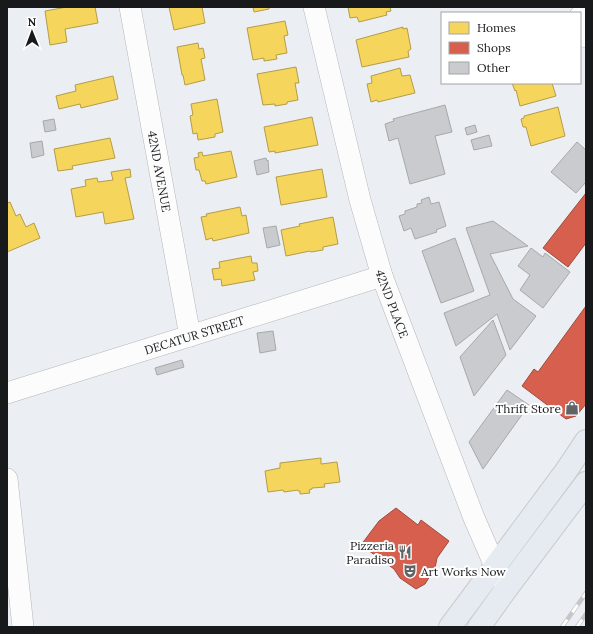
<svg xmlns="http://www.w3.org/2000/svg" width="593" height="634" font-family="Lora,serif">
	<style>
		.homes { fill: #f6d55c; stroke: #b39d48 }
		.shops { fill: #d6604d; stroke: #9d4b3e }
		.building { fill: #c9cbce; stroke: #a6a8aa }
		.lines { fill: none; stroke-linecap: round; stroke-linejoin: round }
		.minor-casing { stroke: #b5b6b9; stroke-width: 22 }
		.major-casing { stroke: #c9cbcd; stroke-width: 24 }
		.minor { stroke: #fcfcfd; stroke-width: 21 }
		.major { stroke: #e6ebf1; stroke-width: 22 }
		.rail-casing { stroke: #c5c6c7; stroke-width: 4.5 }
		.rail { stroke: #fff; stroke-width: 3; stroke-dasharray: 9; stroke-linecap: butt }
		.labels { text-anchor: middle; dominant-baseline: central; stroke-width: 4; stroke-linejoin: round; paint-order: stroke }
		.street-label { font-size: 12px; fill: #17191b; stroke: #fff }
		.poi-label { font-size: 12px; fill: #17191b; stroke: #fff; text-anchor: end }
	</style>
	<rect width="100%" height="100%" fill="#ebeef2"/>
	<!-- homes -->
	<g class="homes">
		<path d="M67,7h28l3,16 -33,6 2,13 -17,3 -5,-34z"/>
		<path d="M169,7h33l3,16 -31,7z"/>
		<path d="M253,7h16v2l-15,3z"/>
		<path d="M348,7h42l1,4 -5,1 1,3 -28,7 -2,-5 -7,1z"/>
		<path d="M285,21l3,14 -4,1 3,17 -11,2 1,4 -13,2v-3l-11,2 -6,-32z"/>
		<path d="M403,27v2l4,-1 4,21 -3,2 1,6 -47,10 -6,-27z"/>
		<path d="M198,43l1,6 4,-1 2,10 -4,1 4,21 -20,5 -2,-10h-1l-5,-28z"/>
		<path d="M296,67l3,16h-4l3,17 -11,2v2l-12,2v-2l-12,1 -6,-31z"/>
		<path d="M400,68l2,8 8,-1 5,18 -37,9 -1,-2 -6,2 -4,-18 5,-1 -1,-7z"/>
		<path d="M113,76l5,23 -37,9 -1,-4 -21,5 -3,-13 20,-5 -1,-6z"/>
		<path d="M512,83h40l4,13 -36,10 -4,-16 -1,1z"/>
		<path d="M217,99l6,33 -8,2v3l-17,3 -1,-7 -4,1 -3,-18 3,-1 -2,-11z"/>
		<path d="M558,107l7,29 -34,10 -5,-19h-3l-2,-8 3,-1v-2z"/>
		<path d="M312,117l6,28 -43,8v-2l-6,1 -5,-25z"/>
		<path d="M110,138l5,20 -43,8 1,3 -15,2 -4,-22z"/>
		<path d="M231,151l6,26 -31,7 -1,-3h-3l-3,-11h-3l-2,-12 5,-1 -1,-4 4,-1 1,4z"/>
		<path d="M130,169l1,8 -6,1 9,41 -29,5 -2,-12 -27,5 -5,-28 15,-3 -1,-6 12,-2 1,4 15,-2 -2,-8z"/>
		<path d="M322,169l5,28 -46,8 -5,-28z"/>
		<path d="M10,202l6,14 4,-2 6,13 8,-4 6,15 -33,14v-49z"/>
		<path d="M240,207l2,9 4,-1 3,18 -36,8 -1,-3 -6,2 -5,-23 6,-1 -1,-2z"/>
		<path d="M333,217l5,27 -15,3v3l-12,2 -1,-1 -24,5 -5,-26 19,-4 -1,-2z"/>
		<path d="M251,256l1,7h5l1,8 -5,1 2,8 -33,6 -1,-7 -7,1 -2,-11 8,-1 -1,-6z"/>
		<path d="M321,458v6l16,-2 3,20 -16,2 1,3 -13,1v1l-3,1 1,3 -10,1v-3h-2v-1l-14,2 -1,-2 -15,2 -3,-21 15,-3v-5z"/>
	</g>
	<!-- shops -->
	<g class="shops">
		<path d="M586,193v50l-18,24 -25,-19z"/>
		<path d="M586,306v98l-10,12 -10,3 -44,-33 12,-17 4,3z"/>
		<path d="M396,508l22,17 3,-5 28,21 -12,17 -2,10 -10,16 -9,5 -16,-11 -6,-9 -33,-24 18,-24z"/>
	</g>
	<!-- building -->
	<g class="building">
		<path d="M445,105l7,27 -17,4 10,38 -35,10 -12,-46 -9,3 -4,-17 9,-3 -1,-2z"/>
		<path d="M54,119l2,11 -11,2 -2,-11z"/>
		<path d="M475,125l2,7 -10,3 -2,-7z"/>
		<path d="M489,135l3,11 -18,4 -3,-10z"/>
		<path d="M42,141l2,14 -12,3 -2,-15z"/>
		<path d="M577,142l9,8v32l-10,11 -25,-21z"/>
		<path d="M266,158l1,3 1,-1 1,12 -12,3 -3,-14z"/>
		<path d="M429,197l2,7 8,-2 7,24 -10,4 1,2 -22,7 -4,-11 -7,3 -5,-15 6,-2v-3l12,-4v-3l5,-1 -1,-3z"/>
		<path d="M493,221l35,25 -38,8 23,45 23,17 -26,34 -13,-36 -41,32 -12,-33 46,-18 -24,-67z"/>
		<path d="M276,226l4,19 -13,3 -4,-20z"/>
		<path d="M455,238l19,53 -33,12 -19,-52z"/>
		<path d="M531,248l12,9 2,-4 25,19 -27,36 -23,-18 10,-15 -12,-9z"/>
		<path d="M493,320l13,35 -32,41 -14,-39z"/>
		<path d="M273,331l3,19 -16,3 -3,-20z"/>
		<path d="M182,360l2,7 -27,8 -2,-7z"/>
		<path d="M507,390l22,15 -46,64 -14,-27z"/>
	</g>
	<g class="lines">
		<!-- minor casing -->
		<g class="minor-casing">
			<g id="minor">
				<path id="s1" d="M130,7l60,329"/>
				<path id="s2" d="M314,7l46,193 22,76 92,242 21,48 12,22"/>
				<path d="M580,16l6,21"/>
				<path id="s3" d="M7,393l375,-117"/>
				<path d="M7,479l16,148"/>
			</g>
		</g>
		<!-- major casing -->
		<g class="major-casing">
			<g id="major">
				<path d="M450,627l116,-156 20,-30"/>
				<path d="M479,627l28,-39 79,-105"/>
			</g>
		</g>
		<!-- minor -->
		<use href="#minor" class="minor"/>
		<!-- major -->
		<use href="#major" class="major"/>
		<!-- rail casing -->
		<g class="rail-casing">
			<g id="rail">
				<path d="M562,627l24,-34"/>
				<path d="M577,627l9,-13"/>
			</g>
		</g>
		<!-- rail -->
		<use href="#rail" class="rail"/>
	</g>
	<!-- icons -->
	<defs>
		<g id="shop-bare" transform="scale(1.08)"><path d="M-5-2.5h2.3a2.7 3.5 0 0 1 5.4 0H5L5.5 6h-11ZM-1.5-2.5h3a1.5 2.3 0 0 0-3 0Z" fill="#616466" stroke="#fff" stroke-width="2.5" paint-order="stroke"/></g>
		<g id="restaurant-bare" transform="scale(1.08)"><path d="M-5-6h1v4h1v-4h1v4h1v-4h1v5L-1.5 .5V6h-2V.5L-5-1ZM5-6V6H3V1.5H1.5Q1.5-4 5-6Z" fill="#616466" stroke="#fff" stroke-width="2.5" paint-order="stroke"/></g>
		<g id="theatre-bare" transform="scale(1.08)"><path d="M-5-5.5Q0-4 5-5.5V0Q5 5 0 6Q-5 5-5 0ZM-3.3-2.5H-1v1.5H-3.3ZM1-2.5H3.3v1.5H1ZM-2.8 1Q0 5.5 2.8 1Z" fill="#616466" stroke="#fff" stroke-width="2.5" paint-order="stroke"/></g>
	</defs>
	<g fill-rule="evenodd">
		<use href="#shop-bare" x="572" y="408"/>
		<use href="#restaurant-bare" x="405" y="552"/>
		<use href="#theatre-bare" x="410" y="571"/>
	</g>
	<g class="labels">
		<!-- street labels -->
		<g class="street-label">
			<text stroke="none"><textPath href="#s1" startOffset="167">42ND AVENUE</textPath></text>
			<text stroke="none"><textPath href="#s2" startOffset="307">42ND PLACE</textPath></text>
			<text stroke="none"><textPath href="#s3" startOffset="196">DECATUR STREET</textPath></text>
		</g>
		<!-- poi labels -->
		<g class="poi-label">
			<text x="561" y="408">Thrift Store</text>
			<text x="394" y="545">Pizzeria<tspan x="394" dy="14">Paradiso</tspan></text>
			<text x="421" y="571" text-anchor="start">Art Works Now</text>
		</g>
	</g>
	<!-- border -->
	<rect width="593" height="634" fill="none" stroke="#17191b" stroke-width="16"/>
	<!-- legend -->
	<rect x="441" y="12" width="140" height="72" fill="#ffffff" stroke="#a2a3a4"/>
	<rect x="449" y="22" width="20" height="12" fill="#f6d55c" stroke="#a2a3a4"/>
	<text x="477" y="32" font-size="12" fill="#17191b">Homes</text>
	<rect x="449" y="42" width="20" height="12" fill="#d6604d" stroke="#a2a3a4"/>
	<text x="477" y="52" font-size="12" fill="#17191b">Shops</text>
	<rect x="449" y="62" width="20" height="12" fill="#c9cbce" stroke="#a2a3a4"/>
	<text x="477" y="72" font-size="12" fill="#17191b">Other</text>
	<!-- north arrow -->
	<g transform="translate(32 32) rotate(359)" stroke="#ffffff" stroke-width="3" paint-order="stroke">
	<path d="M0-3L7 15L0 10L-7 15Z" fill="#17191b"/>
	<text y="-6" font-size="11" font-weight="bold" text-anchor="middle" fill="#17191b">N</text>
	</g>
</svg>
